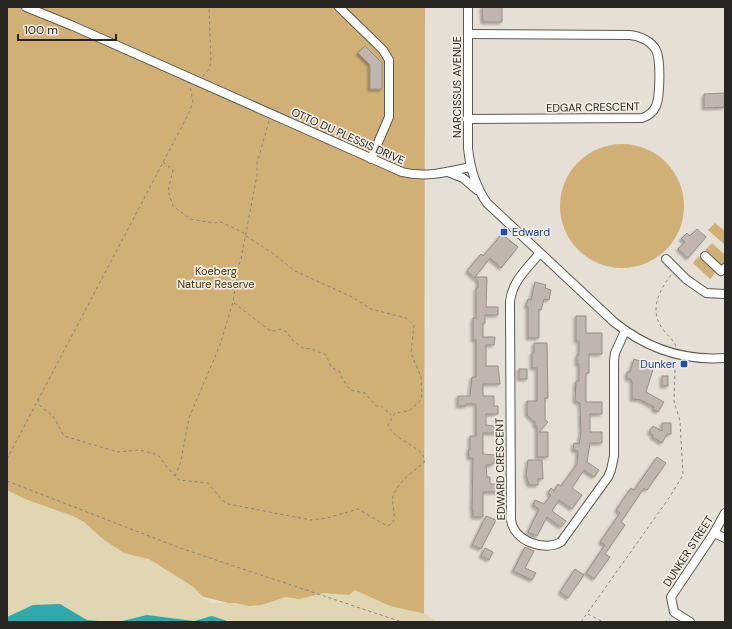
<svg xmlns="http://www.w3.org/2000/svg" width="732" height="629" font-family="'DM Sans',sans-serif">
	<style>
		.green { fill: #d0b075 }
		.sand { fill: #e0d6b2 }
		.water { fill: #2eaaac }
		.building { fill: #c0b5af; stroke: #998e89; filter: url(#shadow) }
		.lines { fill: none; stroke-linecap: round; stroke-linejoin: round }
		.minor-casing { stroke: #5f5a51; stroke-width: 10 }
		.path { stroke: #89857e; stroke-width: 1; stroke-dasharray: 3 3; stroke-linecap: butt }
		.minor { stroke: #fff; stroke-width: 8 }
		.transit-dot { fill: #1a4fb4; stroke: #f2ece2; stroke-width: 1.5 }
		.labels { text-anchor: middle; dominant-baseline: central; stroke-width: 3.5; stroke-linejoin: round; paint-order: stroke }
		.street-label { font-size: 11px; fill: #282622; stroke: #f2ece2 }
		.transit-label { font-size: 11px; fill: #164399; stroke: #f2ece2; text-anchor: start }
		.park-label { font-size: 11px; fill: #463206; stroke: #f2ece2 }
	</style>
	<defs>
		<filter id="shadow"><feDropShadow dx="-2" dy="2" stdDeviation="1" flood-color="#0004"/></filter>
	</defs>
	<rect width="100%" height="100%" fill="#e5dfd5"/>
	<!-- green -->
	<g class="green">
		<path d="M7,7h418l-1,615h-121l-296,-75z"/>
		<circle cx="622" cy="206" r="62"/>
		<path d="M715,223l10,8v14l-17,-15z"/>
		<path d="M712,243l13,12v7l-3,4 -17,-16z"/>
		<path d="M699,256l18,15 -7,8 -17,-16z"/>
	</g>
	<!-- sand -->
	<path class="sand" d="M7,490l18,9 48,17 11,6 19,17 21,14 25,6 43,27 18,17h26l13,3 12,-1 25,-8 13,2 25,-6 25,2 6,-5 35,16 36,8 11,8h-430z"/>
	<!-- water -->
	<g class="water">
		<path d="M60,604l27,16 23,2h-103v-5l26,-12z"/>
		<path d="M147,615l47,6 18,-5 18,6h-112z"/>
	</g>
	<!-- building -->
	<g class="building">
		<path d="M482,7h20v15h-19z"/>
		<path d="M365,46l17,17v26h-12v-24l-12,-12z"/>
		<path d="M725,93v14l-21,1v-14z"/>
		<path d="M697,229l9,8 -18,21 -10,-9 7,-7 -4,-3 6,-6 3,3z"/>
		<path d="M502,234l16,13 -17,21 -11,-10 -15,19h12l-1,30h12v8h-13v8h-2v14h12l-1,8h-8v21h12l2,18h-17v12h11v10h4v8h-12v11l15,2 1,6h-19v21l12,1v8h-3v2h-6l1,12h3v7h8v8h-15v25h-10v-7h-1l1,-52h-4l-1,-8h2v-14h6v-32h-10v2h-8v-10h12l2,-19h4v-37h-3v-22h3v-30h2v-7l-11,-10 14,-17 2,2z"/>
		<path d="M535,282l11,3 -1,3 6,2 -2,10 -5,-1 -3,11 -2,-1v29h-11v-31l-2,-1 2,-7 3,1z"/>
		<path d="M576,316h10v17h16v21h-13v19h-3v29h16v12h-12v18h12v11h-12l-3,19 12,8 -5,7 -10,-7 -12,18 10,7 -10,14 -13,-9 -7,11 14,10 -5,6 -14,-10 -10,19 -9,-4 11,-23 -6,-4 2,-5 9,4 7,-9 -3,-2 3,-5 3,3 4,-7 3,2 16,-22 1,-13 -5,-1 1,-7 5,1 2,-12 -1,-29 -5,-2 1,-20h3v-17h-2v-9h2v-14h-3z"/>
		<path d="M534,343h13l1,55h-3v22l3,2 -9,10h9v25h-11v-31h-2v-4l-8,-7v-14h10v-33h-5v-15h2z"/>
		<path d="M634,359l20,7 -8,26 18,10 -6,10 -5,-3 1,-2 -13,-7 -9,-1v-16l-1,-4h-4v-7h3z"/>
		<rect x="519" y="369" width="8" height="10"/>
		<rect x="662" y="376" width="6" height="10"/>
		<path d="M662,423h9v11h-4l-5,9 -10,-6 1,-2 -4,-3 4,-6 9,5z"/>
		<path d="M657,457l9,6 -19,27 -3,-2 -23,34 4,3 -20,29 5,3 -16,22 -8,-6 19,-28 -5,-3 20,-29 -4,-3 15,-22 3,2z"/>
		<path d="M528,460h14l1,19h-5v6h-9l-3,-10z"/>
		<path d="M486,516l10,4 -15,29 -9,-4z"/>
		<path d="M525,547l9,4 -9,17 11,5 -4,7 -19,-9z"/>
		<path d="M485,548l8,4 -4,8 -8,-4z"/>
		<path d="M575,569l9,6 -16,23 -8,-6z"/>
	</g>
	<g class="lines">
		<!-- minor casing -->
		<g class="minor-casing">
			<g id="minor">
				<path d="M26,7l47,19 329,146c23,6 46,0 68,-5"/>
				<path d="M339,7l44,43 6,10v57l-18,42"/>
				<path d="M468,7v141c2,20 7,38 19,55l127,119c32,26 69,39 111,36"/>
				<path d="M467,119l175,-1c6,-2 11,-5 14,-12 4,-9 5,-47 0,-56 -5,-9 -16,-14 -26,-15l-162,-1"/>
				<path d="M448,172l15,6 14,12"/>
				<path d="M539,254c-12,15 -27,27 -29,48l1,218c3,21 33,32 50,22l47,-65 3,-7 3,-14v-95l1,-8 10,-22"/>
				<path d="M705,256l16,15 4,-3"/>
				<path d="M666,259l20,20 20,14 19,1"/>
				<path d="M714,533l11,5"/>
				<path d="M690,622l-16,-10 -3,-15 43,-64 11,-20"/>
			</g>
		</g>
		<!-- path -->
		<g class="path">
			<path d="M203,76l6,-7 2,-7 -2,-55"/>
			<path d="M671,275c-13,17 -23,37 -6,57 4,5 9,8 11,15"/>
			<path d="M234,303l35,27 4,1 8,-2 7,4 3,6 12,9 9,1 14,6 5,12 9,5 2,6 8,12 15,3 11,13h5l10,9"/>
			<path d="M38,399l2,7 13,10 11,20 54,16 22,-2 15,4 4,2 7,10 13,14 29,3 14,17 6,4 83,16 16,-2 31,-9 29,17c14,-5 3,-19 6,-30 6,-15 19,-24 31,-33 4,-16 -30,-21 -36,-38l7,-12 14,-2 12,-11 1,-6 -1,-17 -10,-24 3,-28 -8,-7 -35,-9 -19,-12 -57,-26 -24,-19 -25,-16 -2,-3 -23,-11 -8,1 -23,-4 -17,-13 -5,-15 5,-21 -10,-8"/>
			<path d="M7,459l182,-346 4,-11 -3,-16"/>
			<path d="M175,476l6,-15 8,-43 31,-73 13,-43 5,-34 3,-9 16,-84v-12l12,-42"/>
			<path d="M7,481l173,67 222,74"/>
			<path d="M588,614l15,8"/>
			<path d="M581,622l88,-124 14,-23 -3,-54 -6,-20 1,-31 -2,-9"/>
			<path d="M664,622l6,-3"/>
		</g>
		<!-- minor -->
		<use href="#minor" class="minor"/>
	</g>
	<!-- markers -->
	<g class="transit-dot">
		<rect x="500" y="228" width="8" height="8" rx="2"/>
		<rect x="680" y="360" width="8" height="8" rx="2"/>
	</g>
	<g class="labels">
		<!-- street labels -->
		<g class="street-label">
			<text transform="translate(457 87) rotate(-90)">NARCISSUS AVENUE</text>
			<text transform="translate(593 107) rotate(-1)">EDGAR CRESCENT</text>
			<text transform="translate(348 136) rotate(24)">OTTO DU PLESSIS DRIVE</text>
			<text transform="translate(500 469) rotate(-91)">EDWARD CRESCENT</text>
			<text transform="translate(688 551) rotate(-57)">DUNKER STREET</text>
		</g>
		<!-- transit labels -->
		<g class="transit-label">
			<text x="512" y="232">Edward</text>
			<text x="676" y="364" text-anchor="end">Dunker</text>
		</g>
		<!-- park labels -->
		<g class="park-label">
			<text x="216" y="271">Koeberg<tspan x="216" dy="13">Nature Reserve</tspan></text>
		</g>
	</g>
	<!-- border -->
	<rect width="732" height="629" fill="none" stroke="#282622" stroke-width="16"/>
	<!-- scale -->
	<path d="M18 34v6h98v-6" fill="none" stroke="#282622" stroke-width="2"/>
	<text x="24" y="34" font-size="12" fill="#282622" stroke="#f2ece2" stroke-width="3" paint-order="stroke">100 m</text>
</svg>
